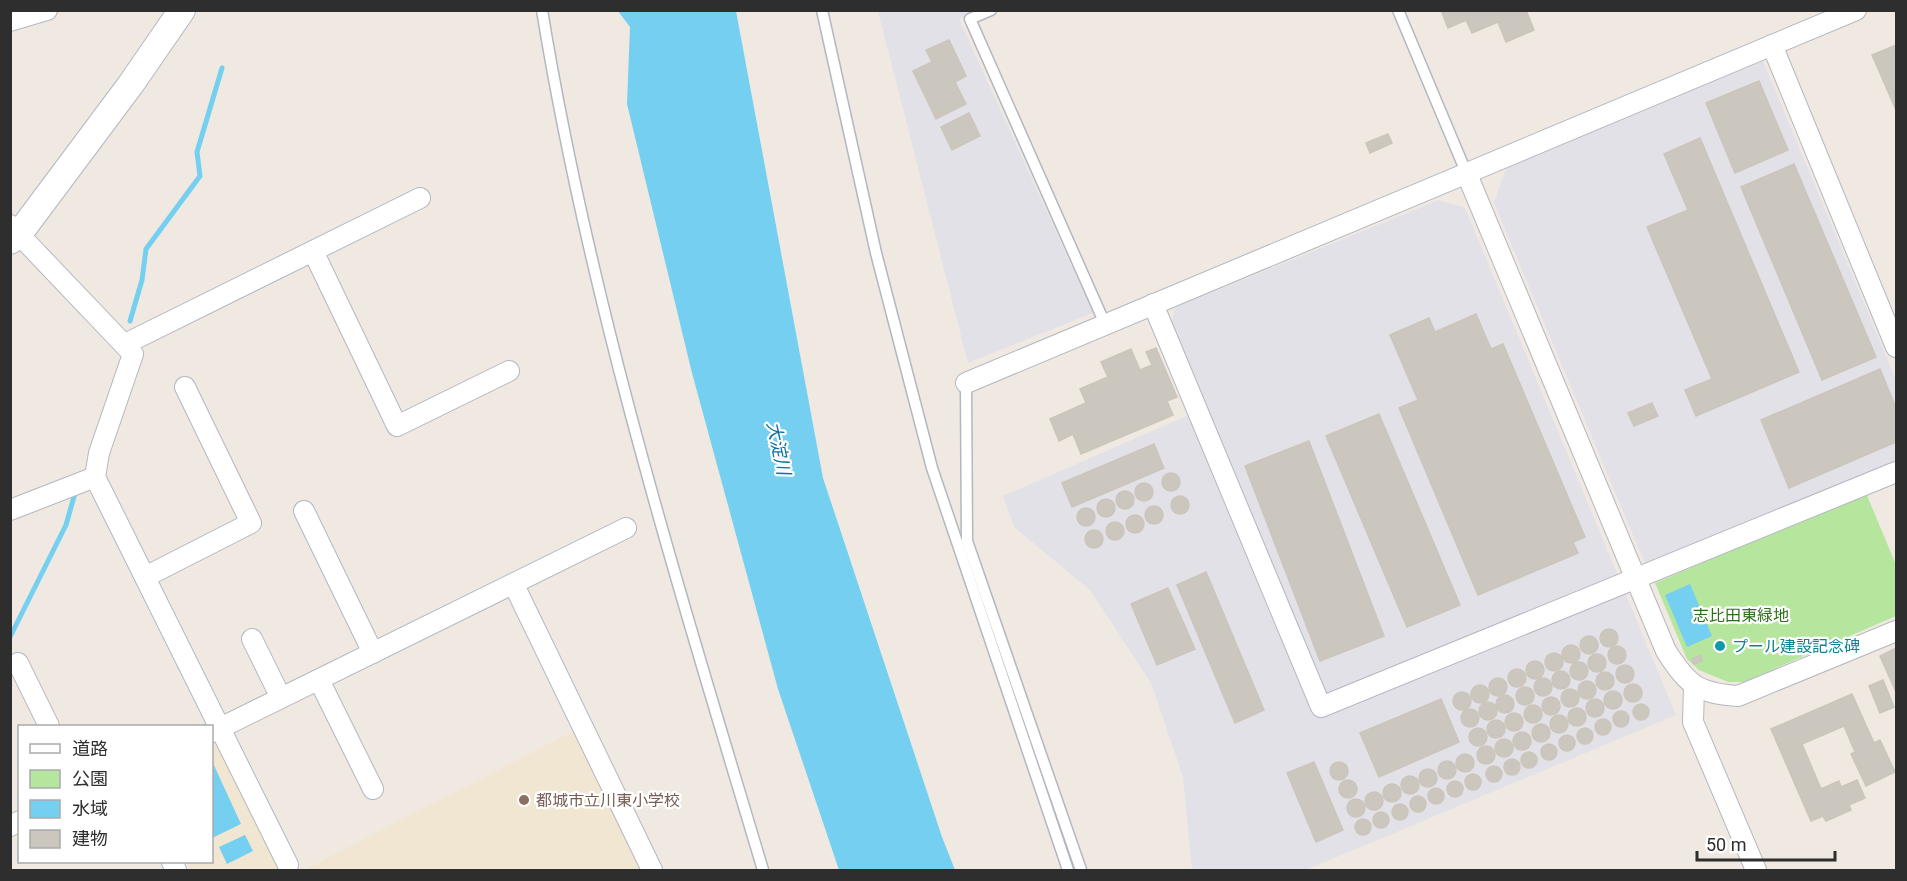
<svg xmlns="http://www.w3.org/2000/svg" width="1907" height="881" font-family="Roboto,'Noto Sans JP',sans-serif">
	<style>
		.industrial { fill: #e3e1e8 }
		.education { fill: #f0e6d1 }
		.green { fill: #b6e59e }
		.water { fill: #75cff0 }
		.lines { fill: none; stroke-linecap: round; stroke-linejoin: round }
		.stream { stroke: #75cff0; stroke-width: 5 }
		.building { fill: #cbc7bf; stroke: #cbc5ba; stroke-width: 1.5 }
		.service-casing { stroke: #b4b7c1; stroke-width: 13 }
		.minor-casing { stroke: #b4b7c1; stroke-width: 22 }
		.tertiary-casing { stroke: #b4b7c1; stroke-width: 28 }
		.service { stroke: #fff; stroke-width: 10 }
		.minor { stroke: #fff; stroke-width: 20 }
		.tertiary { stroke: #fff; stroke-width: 26 }
		.culture-dot { fill: #0f9aa8; stroke: #fff; stroke-width: 2 }
		.education-dot { fill: #8d6e63; stroke: #fff; stroke-width: 2 }
		.labels { text-anchor: middle; dominant-baseline: central; stroke-width: 4.5; stroke-linejoin: round; paint-order: stroke }
		.park-label { font-size: 16px; fill: #2c6e1b; stroke: #fff }
		.culture-label { font-size: 16px; fill: #0d838f; stroke: #fff; text-anchor: start }
		.education-label { font-size: 16px; fill: #785e54; stroke: #fff; text-anchor: start }
		.water-label { font-size: 18px; font-style: italic; fill: #0d6fa3; stroke: #fff }
	</style>
	<rect width="100%" height="100%" fill="#efe9e1"/>
	<!-- industrial -->
	<g class="industrial">
		<path d="M878,11h98l-17,8 134,294 -125,50z"/>
		<path d="M1763,61l133,319v82l-251,102 -151,-361 12,-35z"/>
		<path d="M1439,200l26,8 211,507 -370,155h-114l-9,-93 -32,-94 -61,-93 -76,-63 -11,-31 202,-88 -35,-83 6,-18z"/>
	</g>
	<!-- education -->
	<g class="education">
		<path d="M576,730l66,140h-338z"/>
		<path d="M212,738l5,1 66,131h-91l-5,-8h25z"/>
	</g>
	<!-- green -->
	<path class="green" d="M1866,493l30,72v51l-152,66h-16l-29,-12 -12,-11 -32,-76z"/>
	<!-- water -->
	<g class="water">
		<path d="M618,11h118l87,467 119,359 13,33h-116l-61,-181 -86,-316 -65,-269 3,-77z"/>
		<path d="M1690,584l22,52 -25,11 -22,-52z"/>
		<path d="M212,761l29,63 -29,14z"/>
		<path d="M245,835l8,16 -26,13 -8,-17z"/>
	</g>
	<g class="lines">
		<!-- stream -->
		<g class="stream">
			<path d="M130,321l12,-41 4,-31 54,-73 -3,-24 25,-84"/>
			<path d="M10,637l56,-112 9,-32"/>
		</g>
	</g>
	<!-- building -->
	<g class="building">
		<path d="M1441,10h85l8,20 -28,12 -8,-20 -26,11 -6,-13 -18,8z"/>
		<path d="M949,40l17,36 -11,6 11,22 -30,15 -23,-48 19,-9 -6,-12z"/>
		<path d="M1896,45v65l-24,-55z"/>
		<path d="M1759,81l29,69 -53,23 -29,-70z"/>
		<path d="M969,113l11,23 -28,14 -11,-23z"/>
		<path d="M1388,134l4,9 -22,10 -4,-10z"/>
		<path d="M1700,138l99,234 -103,44 -11,-26 27,-11 -65,-152 41,-17 -24,-56z"/>
		<path d="M1794,164l82,193 -54,23 -81,-193z"/>
		<path d="M1476,314l15,35 12,-5 82,193 -12,5 5,11 -100,42 -79,-187 19,-8 -28,-65 39,-17 6,14z"/>
		<path d="M1156,348l21,49 -10,4 6,14 -92,39 -8,-20 -14,7 -9,-22 36,-16 -6,-14 28,-12 -7,-15 30,-13 9,21 12,-5 -6,-13z"/>
		<path d="M1880,369l16,39v34l-107,46 -28,-68z"/>
		<path d="M1652,403l6,13 -24,10 -6,-13z"/>
		<path d="M1379,414l81,191 -53,22 -81,-191z"/>
		<path d="M1309,441l75,195 -64,25 -75,-195z"/>
		<path d="M1154,444l10,24 -92,39 -10,-24z"/>
		<circle cx="1171" cy="482" r="9"/>
		<circle cx="1144" cy="492" r="9"/>
		<circle cx="1125" cy="500" r="9"/>
		<circle cx="1180" cy="505" r="9"/>
		<circle cx="1106" cy="508" r="9"/>
		<circle cx="1154" cy="515" r="9"/>
		<circle cx="1086" cy="517" r="9"/>
		<circle cx="1135" cy="524" r="9"/>
		<circle cx="1115" cy="531" r="9"/>
		<circle cx="1094" cy="539" r="9"/>
		<path d="M1206,572l58,138 -29,13 -58,-138z"/>
		<path d="M1168,588l27,61 -38,16 -26,-61z"/>
		<circle cx="1609" cy="638" r="9"/>
		<circle cx="1589" cy="645" r="9"/>
		<circle cx="1571" cy="654" r="9"/>
		<circle cx="1617" cy="655" r="9"/>
		<path d="M1896,648v44l-16,-36z"/>
		<circle cx="1554" cy="662" r="9"/>
		<circle cx="1597" cy="663" r="9"/>
		<path d="M1700,655l2,6 -8,3 -2,-5z"/>
		<circle cx="1535" cy="670" r="9"/>
		<circle cx="1579" cy="671" r="9"/>
		<circle cx="1625" cy="674" r="9"/>
		<circle cx="1517" cy="678" r="9"/>
		<circle cx="1561" cy="680" r="9"/>
		<circle cx="1605" cy="681" r="9"/>
		<circle cx="1543" cy="687" r="9"/>
		<circle cx="1498" cy="687" r="9"/>
		<path d="M1883,680l11,27 -14,6 -11,-27z"/>
		<circle cx="1587" cy="690" r="9"/>
		<circle cx="1633" cy="693" r="9"/>
		<circle cx="1480" cy="694" r="9"/>
		<circle cx="1525" cy="696" r="9"/>
		<circle cx="1570" cy="698" r="9"/>
		<circle cx="1613" cy="700" r="9"/>
		<circle cx="1462" cy="701" r="9"/>
		<path d="M1852,694l22,49 6,-3 15,32 -29,14 -15,-32 4,-2 -11,-26 -42,18 19,45 18,-8 2,6 16,-7 8,18 -16,7 2,5 -25,11 -3,-5 -12,5 -40,-92z"/>
		<circle cx="1505" cy="704" r="9"/>
		<circle cx="1551" cy="706" r="9"/>
		<path d="M1441,699l18,43 -80,35 -19,-44z"/>
		<circle cx="1595" cy="708" r="9"/>
		<circle cx="1488" cy="711" r="9"/>
		<circle cx="1641" cy="712" r="8"/>
		<circle cx="1533" cy="714" r="9"/>
		<circle cx="1577" cy="717" r="9"/>
		<circle cx="1470" cy="718" r="9"/>
		<circle cx="1621" cy="719" r="8"/>
		<circle cx="1514" cy="722" r="9"/>
		<circle cx="1559" cy="724" r="9"/>
		<circle cx="1603" cy="727" r="8"/>
		<circle cx="1496" cy="729" r="9"/>
		<circle cx="1541" cy="733" r="9"/>
		<circle cx="1585" cy="736" r="8"/>
		<circle cx="1478" cy="737" r="9"/>
		<circle cx="1522" cy="741" r="9"/>
		<circle cx="1567" cy="743" r="8"/>
		<circle cx="1504" cy="748" r="9"/>
		<circle cx="1549" cy="752" r="8"/>
		<circle cx="1486" cy="755" r="9"/>
		<circle cx="1529" cy="760" r="8"/>
		<circle cx="1465" cy="763" r="9"/>
		<circle cx="1512" cy="767" r="8"/>
		<circle cx="1447" cy="770" r="9"/>
		<path d="M1314,762l29,68 -27,12 -29,-69z"/>
		<circle cx="1339" cy="771" r="9"/>
		<circle cx="1494" cy="774" r="8"/>
		<circle cx="1428" cy="778" r="9"/>
		<circle cx="1473" cy="782" r="8"/>
		<circle cx="1410" cy="785" r="9"/>
		<circle cx="1348" cy="789" r="9"/>
		<circle cx="1455" cy="789" r="8"/>
		<circle cx="1392" cy="793" r="9"/>
		<circle cx="1436" cy="796" r="8"/>
		<circle cx="1374" cy="801" r="9"/>
		<circle cx="1418" cy="804" r="8"/>
		<circle cx="1356" cy="808" r="9"/>
		<circle cx="1400" cy="812" r="8"/>
		<circle cx="1381" cy="820" r="8"/>
		<circle cx="1363" cy="827" r="8"/>
	</g>
	<g class="lines">
		<!-- service casing -->
		<g class="service-casing">
			<g id="service">
				<path d="M542,10c48,294 136,576 221,860"/>
				<path d="M822,10l54,243 56,215 136,402"/>
				<path d="M991,10l-21,9 135,305"/>
				<path d="M1398,10l68,162"/>
				<path d="M966,383l1,158 114,329"/>
			</g>
		</g>
		<!-- minor casing -->
		<g class="minor-casing">
			<g id="minor">
				<path d="M10,21l37,-11"/>
				<path d="M1772,45l124,302"/>
				<path d="M1466,172l200,479c22,34 31,42 72,45l158,-65"/>
				<path d="M10,225l123,129 -34,99 -4,24 193,388"/>
				<path d="M313,251l84,175 112,-55"/>
				<path d="M1153,304l168,403 575,-235"/>
				<path d="M125,344l295,-146"/>
				<path d="M966,383l890,-373"/>
				<path d="M10,510l85,-33"/>
				<path d="M304,511l69,142"/>
				<path d="M145,577l106,-54 -66,-136"/>
				<path d="M514,585l138,285"/>
				<path d="M252,639l29,59"/>
				<path d="M18,663l31,63"/>
				<path d="M319,680l54,109"/>
				<path d="M1694,687l-1,35 63,148"/>
				<path d="M212,732l414,-204"/>
				<path d="M10,826l10,-5"/>
				<path d="M172,862l4,8"/>
			</g>
		</g>
		<!-- tertiary casing -->
		<g class="tertiary-casing">
			<path id="tertiary" d="M10,241l9,-7 112,-150 51,-74"/>
		</g>
		<!-- service -->
		<use href="#service" class="service"/>
		<!-- minor -->
		<use href="#minor" class="minor"/>
		<!-- tertiary -->
		<use href="#tertiary" class="tertiary"/>
	</g>
	<!-- markers -->
	<circle class="culture-dot" cx="1720" cy="646" r="6"/>
	<circle class="education-dot" cx="524" cy="800" r="6"/>
	<g class="labels">
		<!-- park labels -->
		<g class="park-label">
			<text x="1741" y="615">志比田東緑地</text>
		</g>
		<!-- culture labels -->
		<g class="culture-label">
			<text x="1732" y="646">プール建設記念碑</text>
		</g>
		<!-- education labels -->
		<g class="education-label">
			<text x="536" y="800">都城市立川東小学校</text>
		</g>
		<!-- water labels -->
		<g class="water-label">
			<text transform="translate(779 448) rotate(78)">大淀川</text>
		</g>
	</g>
	<!-- border -->
	<rect width="1907" height="881" fill="none" stroke="#2e2e2e" stroke-width="24"/>
	<!-- legend -->
	<rect x="18" y="725" width="195" height="138" fill="#ffffff" stroke="#ababab" stroke-width="1.5"/>
	<rect x="30" y="744" width="30" height="9" fill="#ffffff" stroke="#ababab" stroke-width="1.5"/>
	<text x="72" y="755" font-size="18" fill="#2e2e2e">道路</text>
	<rect x="30" y="770" width="30" height="18" fill="#b6e59e" stroke="#ababab" stroke-width="1.5"/>
	<text x="72" y="785" font-size="18" fill="#2e2e2e">公園</text>
	<rect x="30" y="800" width="30" height="18" fill="#75cff0" stroke="#ababab" stroke-width="1.5"/>
	<text x="72" y="815" font-size="18" fill="#2e2e2e">水域</text>
	<rect x="30" y="830" width="30" height="18" fill="#cbc7bf" stroke="#ababab" stroke-width="1.5"/>
	<text x="72" y="845" font-size="18" fill="#2e2e2e">建物</text>
	<!-- scale -->
	<path d="M1697 851v9h138v-9" fill="none" stroke="#2e2e2e" stroke-width="3"/>
	<text x="1706" y="851" font-size="18" fill="#2e2e2e" stroke="#ffffff" stroke-width="4.5" paint-order="stroke">50 m</text>
</svg>
